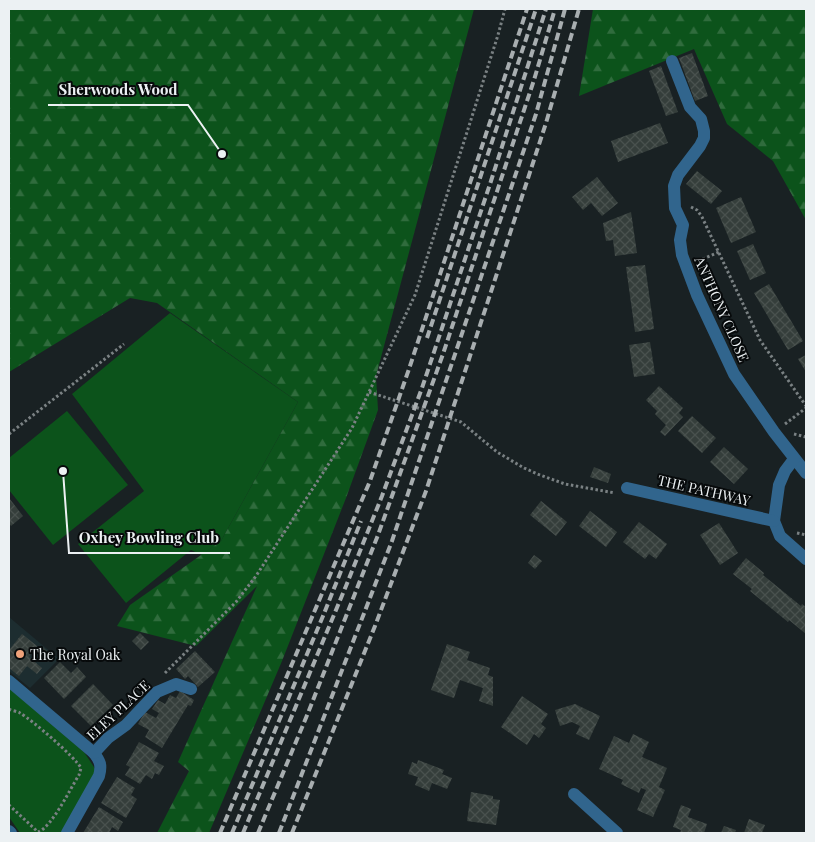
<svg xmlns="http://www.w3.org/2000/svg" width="815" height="842" font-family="'Playfair Display',serif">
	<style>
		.built { fill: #1d2d30 }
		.grass { fill: #0c531b }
		.forest { fill: url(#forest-firs) }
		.building { fill: url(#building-cross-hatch) }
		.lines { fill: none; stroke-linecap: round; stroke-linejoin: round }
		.path { stroke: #7a8183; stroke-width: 3; stroke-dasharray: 2.5 2.5; stroke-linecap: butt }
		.minor { stroke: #31658d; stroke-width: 12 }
		.rail { stroke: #a8aeb0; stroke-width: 4; stroke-dasharray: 8 4; stroke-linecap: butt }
		.poi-dot { fill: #f0a27a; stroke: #070a0b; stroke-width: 2 }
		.labels { text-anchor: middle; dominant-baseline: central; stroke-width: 4; stroke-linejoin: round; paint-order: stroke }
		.street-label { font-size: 14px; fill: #ecf1f3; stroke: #070a0b }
		.poi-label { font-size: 14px; fill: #ecf1f3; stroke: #070a0b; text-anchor: start }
		.leader { fill: none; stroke: #ecf1f3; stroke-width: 2 }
		.callout-dot { fill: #ecf1f3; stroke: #070a0b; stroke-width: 2 }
		.callout-label { font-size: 15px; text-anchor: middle; font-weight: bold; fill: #ecf1f3; stroke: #070a0b; stroke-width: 4; stroke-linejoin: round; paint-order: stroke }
	</style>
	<defs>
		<pattern id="forest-firs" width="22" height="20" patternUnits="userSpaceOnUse" patternTransform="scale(1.25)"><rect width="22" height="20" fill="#0c531b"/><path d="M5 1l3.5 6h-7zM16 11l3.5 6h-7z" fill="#306c3d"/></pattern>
		<pattern id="building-cross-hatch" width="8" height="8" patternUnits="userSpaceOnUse" patternTransform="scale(1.25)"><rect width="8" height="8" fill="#353e3b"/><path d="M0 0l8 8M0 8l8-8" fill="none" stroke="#49514e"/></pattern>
	</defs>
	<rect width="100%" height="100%" fill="#192123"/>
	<!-- built -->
	<path class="built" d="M9,617l50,42 -29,29 -21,-17z"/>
	<!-- grass -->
	<g class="grass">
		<path d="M170,313l128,89 -77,139 -19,14 -11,-5 -65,53 -48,-59 66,-53 -72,-97z"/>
		<path d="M67,411l61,74 -75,60 -44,-55v-32z"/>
		<path d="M9,688l75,64 12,18 -32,63h-44l-11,-16z"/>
	</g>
	<!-- forest -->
	<g class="forest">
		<path d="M9,9h465l-98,367 2,34 -32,88 -64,163 -73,172h-52l32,-62 -11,-9 79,-176 -61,60 -79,-20 13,-21 91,-64 77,-139 -141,-99 -27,-5 -121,74z"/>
		<path d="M593,9h213v211l-33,-59 -46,-37 -33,-75 -115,47z"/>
	</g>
	<!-- building -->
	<g class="building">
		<path d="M692,53l16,43 -13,5 -16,-43z"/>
		<path d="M661,66l17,46 -12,4 -17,-45z"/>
		<path d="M660,123l8,20 -50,19 -7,-21z"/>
		<path d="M697,171l25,20 -11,13 -25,-20z"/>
		<path d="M597,177l21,26 -16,13 -11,-13 -8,7 -11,-13z"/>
		<path d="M741,197l15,35 -25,11 -15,-35z"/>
		<path d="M631,212l6,41 -22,3 -2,-16 -7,1 -3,-18z"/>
		<path d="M753,244l13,29 -16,7 -13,-29z"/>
		<path d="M645,265l9,64 -19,3 -9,-65z"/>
		<path d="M769,284l34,57 -15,9 -34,-57z"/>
		<path d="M650,342l5,32 -21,3 -5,-32z"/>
		<path d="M806,355v17l-8,-13z"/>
		<path d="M659,386l24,22 -4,5 4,4 -18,19 -5,-4 6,-7 -11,-11 2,-3 -11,-11z"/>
		<path d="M692,416l24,22 -14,15 -24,-22z"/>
		<path d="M724,447l24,22 -14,15 -24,-22z"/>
		<path d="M594,467l17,7 -3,9 -18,-6z"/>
		<path d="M9,498l14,18 -12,10 -2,-3z"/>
		<path d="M541,501l26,21 -11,14 -26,-21z"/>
		<path d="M590,511l27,21 -11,15 -27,-21z"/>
		<path d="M639,522l28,22 -11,15 -7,-5 -4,5 -22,-17z"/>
		<path d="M719,523l19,30 -18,12 -20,-30z"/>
		<path d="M534,555l8,6 -7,8 -7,-6z"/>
		<path d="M746,558l18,15 -1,2 38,31 1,-2 4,3v27l-17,-14 -1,2 -38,-31 2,-2 -19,-15z"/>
		<path d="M140,633l9,9 -8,8 -9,-9z"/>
		<path d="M22,634l15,12 -8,11 13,11 -5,6 -10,-8 -8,10 -10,-8v-18z"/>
		<path d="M447,644l23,8 -3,8 23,8 -2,7 5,2v29l-14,-5 4,-13 -23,-8 -6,18 -23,-8z"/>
		<path d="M43,647l10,10 -5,5 -10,-10z"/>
		<path d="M195,651l20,21 -17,15 -10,-11 -3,3 -9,-10z"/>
		<path d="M60,662l11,11 6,-6 9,10 -22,22 -20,-21z"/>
		<path d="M93,684l20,21 -22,21 -20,-20z"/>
		<path d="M180,691l14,9 -3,6 -3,-1 -26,43 -17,-11 4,-7 -11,-6 7,-12 11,6 3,-5 -7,-4 6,-9 7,4 5,-9 6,3z"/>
		<path d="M522,696l26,18 -7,10 5,4 -7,10 -5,-4 -7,11 -26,-18z"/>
		<path d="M575,704l25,12 -11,24 -13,-6 4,-8 -8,-4 -12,4 -5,-16z"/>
		<path d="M633,734l16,8 -7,15 25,11 -8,19 6,3 -12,27 -16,-7 9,-20 -5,-2 -2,5 -18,-9 2,-4 -24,-11 15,-33 15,7z"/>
		<path d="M139,742l20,11 -5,8 10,5 -5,9 -4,-2 -3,6 -6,-4 -6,9 -15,-9 5,-8 -4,-2z"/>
		<path d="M418,760l26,10 -2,4 10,4 -5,11 -15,-6 -3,8 -14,-6 3,-8 -10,-3 4,-12 5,2z"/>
		<path d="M117,777l18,11 -4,7 6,4 -11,19 -25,-15z"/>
		<path d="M471,792l22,4v3l7,1 -4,25 -29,-4z"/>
		<path d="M681,805l10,4 -3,8 19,7 -3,9h-24l1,-3 -8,-3z"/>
		<path d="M99,807l24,15 -5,9 -6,-4 -3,6h-26z"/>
		<path d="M749,819l16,6 -3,8h-18z"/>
		<path d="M724,826l12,4 -1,3h-14z"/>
	</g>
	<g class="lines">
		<!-- path -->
		<g class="path">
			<path d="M691,207l6,3 5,7 58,123 46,66"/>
			<path d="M698,261l21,-9"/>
			<path d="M369,392l92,30 36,30 27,16 16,7 25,9 50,9"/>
			<path d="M785,424l21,-16"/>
			<path d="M9,434l115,-90"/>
			<path d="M794,434l12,3"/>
			<path d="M797,533l9,2"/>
			<path d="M165,673l71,-71 20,-26 96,-148 63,-133 83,-260 7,-26"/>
			<path d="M9,709c3,2 8,2 11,4 12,7 55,44 61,55l-2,7c-9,14 -27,52 -41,57l-29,-27"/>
		</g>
		<!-- minor -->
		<g class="minor">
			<path d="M672,61l18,46 11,12 3,12v7l-4,8 -22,29 -4,11 1,22 8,17 -3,15 2,15 15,40 37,79 40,58 32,41"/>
			<path d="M794,459l-9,12 -6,14 -5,36 6,15 26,23"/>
			<path d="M627,488l147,33"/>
			<path d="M9,681l85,72c6,8 8,12 5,23l-32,57"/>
			<path d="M94,753l14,-15 18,-13 31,-33 19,-8 15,5"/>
			<path d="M574,794l43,39"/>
			<path d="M9,831l2,2"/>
		</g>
		<!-- rail -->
		<g class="rail">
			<path d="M427,338l109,-329"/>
			<path d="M220,833l150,-352 39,-112 118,-360"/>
			<path d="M232,833l91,-217 38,-95"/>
			<path d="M243,833l103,-247 36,-90 40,-108 69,-207 55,-172"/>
			<path d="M258,833l50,-120 70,-178 65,-181 91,-274 21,-71"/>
			<path d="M279,833l113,-292 144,-427 29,-105"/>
			<path d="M292,833l83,-207 51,-135 120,-368 33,-114"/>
		</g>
	</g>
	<!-- markers -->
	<circle class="poi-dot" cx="20" cy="654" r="5"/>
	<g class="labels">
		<!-- street labels -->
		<g class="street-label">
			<text transform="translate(722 309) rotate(66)">ANTHONY CLOSE</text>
			<text transform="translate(704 490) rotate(13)">THE PATHWAY</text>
			<text transform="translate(118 710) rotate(-43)">ELEY PLACE</text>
		</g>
		<!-- poi labels -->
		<g class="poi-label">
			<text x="30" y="654">The Royal Oak</text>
		</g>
	</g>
	<!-- callouts -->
	<path class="leader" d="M222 154L188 105H48M63 471L69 553H230"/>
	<g class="callout-dot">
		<circle cx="222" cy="154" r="5"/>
		<circle cx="63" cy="471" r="5"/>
	</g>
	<g class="callout-label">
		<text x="118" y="95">Sherwoods Wood</text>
		<text x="149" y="543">Oxhey Bowling Club</text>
	</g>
	<!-- border -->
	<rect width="815" height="842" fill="none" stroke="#ecf1f3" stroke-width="20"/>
</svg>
